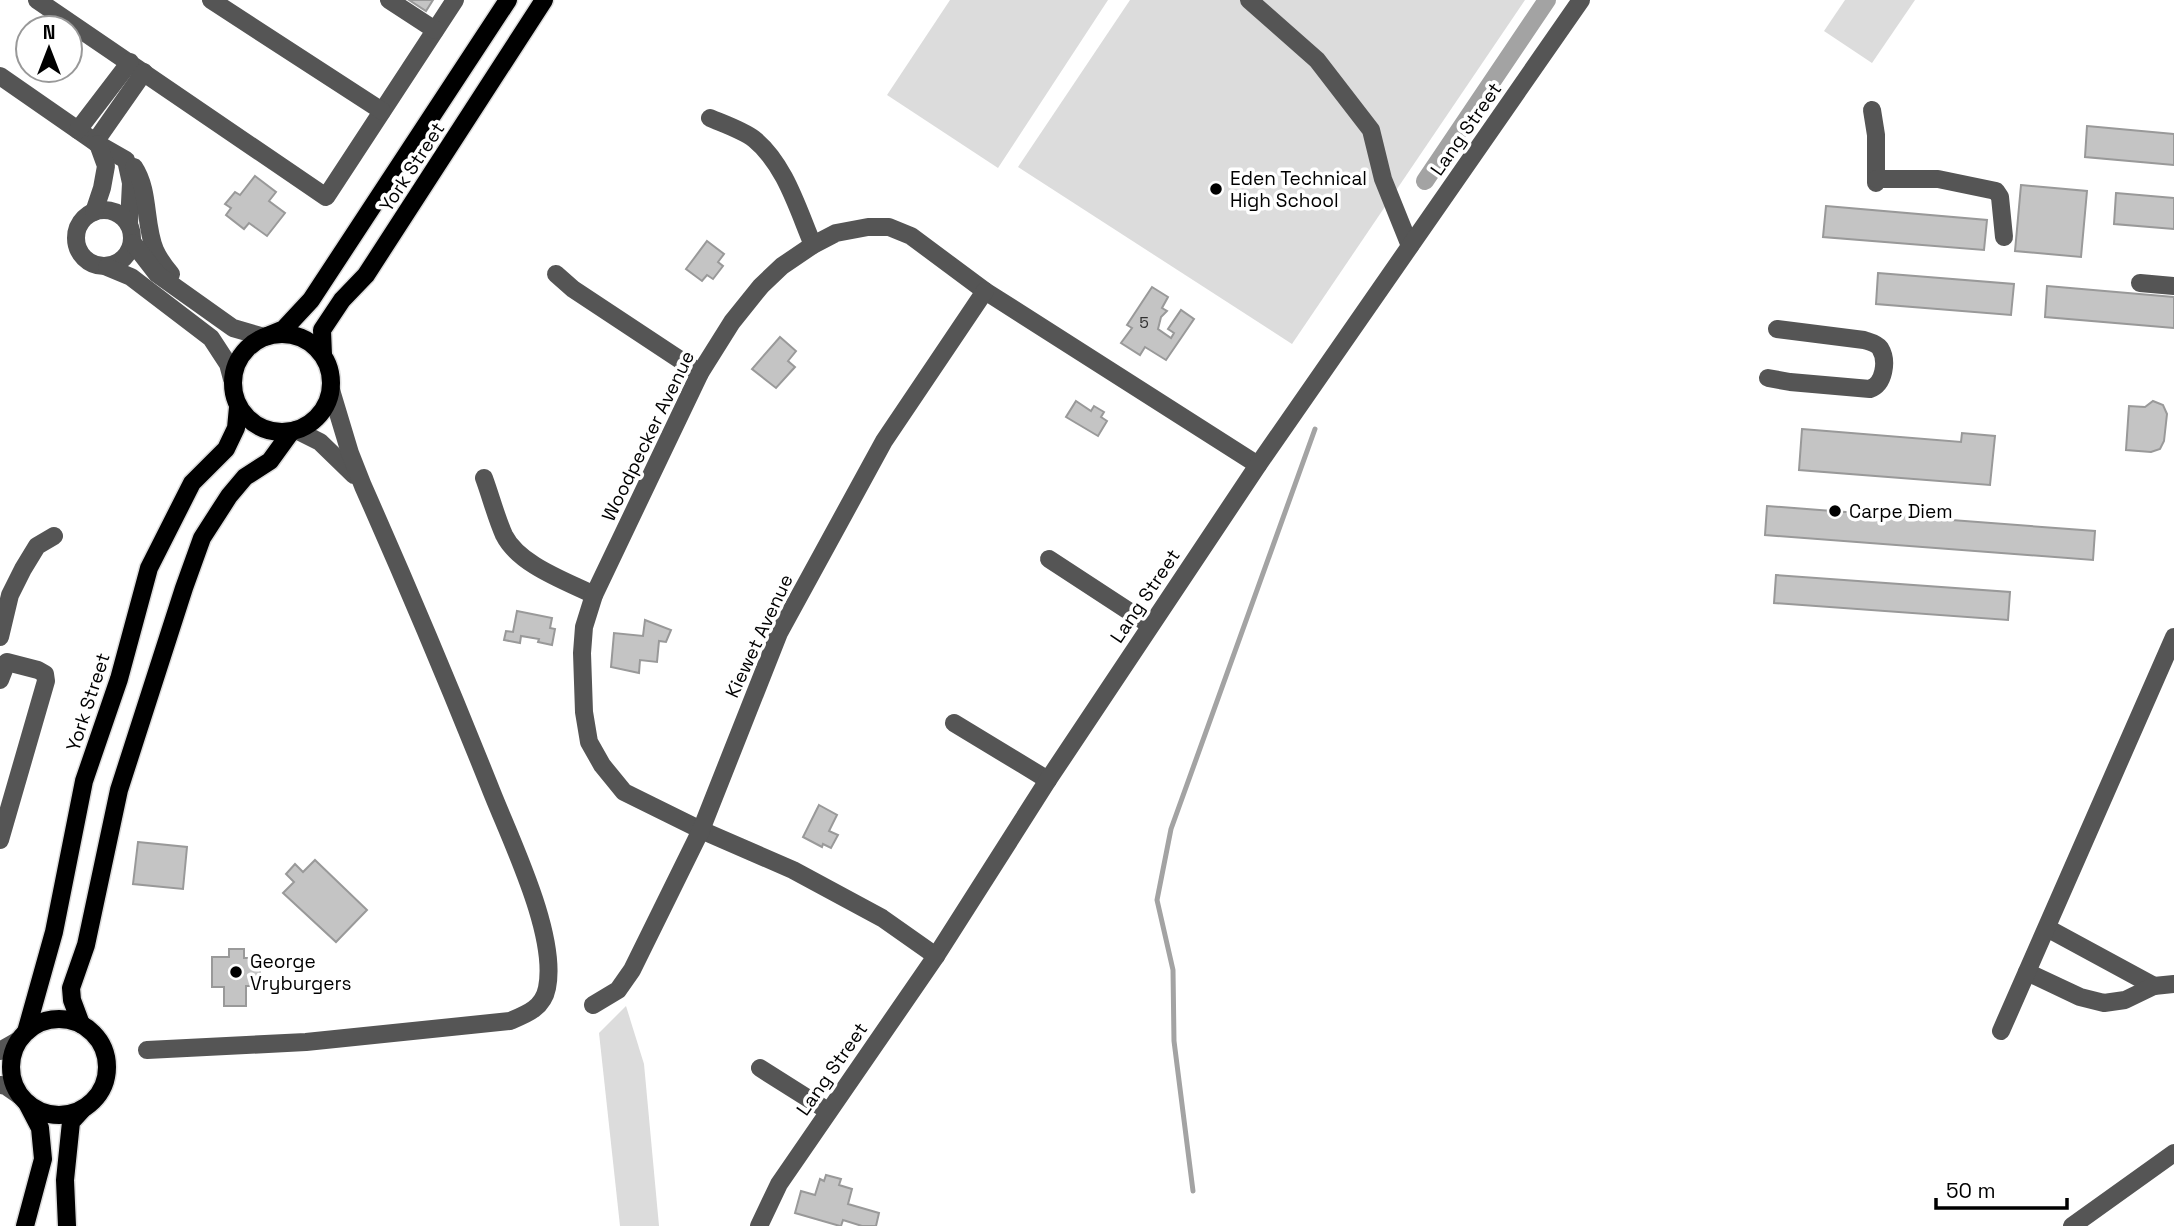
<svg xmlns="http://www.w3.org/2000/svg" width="2174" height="1226" font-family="'Space Grotesk',sans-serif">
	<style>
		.green { fill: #dcdcdc }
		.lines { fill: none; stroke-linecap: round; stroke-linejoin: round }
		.stream { stroke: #a3a3a3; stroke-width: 5 }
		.canal { stroke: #a3a3a3; stroke-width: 18 }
		.building { fill: #c4c4c4; stroke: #999; stroke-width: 2 }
		.major-casing { stroke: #dbdbdb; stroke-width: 21 }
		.minor { stroke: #555; stroke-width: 18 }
		.major { stroke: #000; stroke-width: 18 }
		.poi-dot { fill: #000; stroke: #fff; stroke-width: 2.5 }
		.labels { text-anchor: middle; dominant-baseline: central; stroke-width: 7; stroke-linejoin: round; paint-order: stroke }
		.number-label { font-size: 16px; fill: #313131 }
		.street-label { font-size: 19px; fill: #000; stroke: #fff }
		.poi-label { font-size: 19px; fill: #000; stroke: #fff; text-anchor: start }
	</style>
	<rect width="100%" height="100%" fill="#fff"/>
	<!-- green -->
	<g class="green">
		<path d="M950,0h158l-110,168 -111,-73z"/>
		<path d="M1130,0h395l-233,344 -274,-177z"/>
		<path d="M1845,0h70l-43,63 -48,-32z"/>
		<path d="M626,1006l18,58 15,162h-39l-21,-193z"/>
	</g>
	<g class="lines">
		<!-- stream -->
		<path class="stream" d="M1193,1191l-19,-150 -1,-71 -16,-70 14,-71 144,-400"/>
		<!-- canal -->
		<path class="canal" d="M1425,181l122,-181"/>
	</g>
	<!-- building -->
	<g class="building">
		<path d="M409,0h24l-7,11z"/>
		<path d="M2087,126l87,8v31l-89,-8z"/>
		<path d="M255,176l21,16 -7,9 16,12 -18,23 -18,-13 -5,6 -18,-14 5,-7 -6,-4 10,-12 5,3z"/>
		<path d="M2021,185l66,6 -6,66 -66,-6z"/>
		<path d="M2116,193l58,5v31l-60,-5z"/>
		<path d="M1826,206l161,14 -3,30 -161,-13z"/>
		<path d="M707,241l17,13 -6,8 5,4 -10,13 -6,-4 -5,6 -16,-12z"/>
		<path d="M1878,273l136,11 -3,31 -135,-11z"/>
		<path d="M2047,286l127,11v31l-129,-11z"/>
		<path d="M1152,287l16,10 -6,11 5,3 -6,6 -3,12 13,9 3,-5 -6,-4 13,-19 13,9 -28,41 -21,-13 -5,8 -19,-12 11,-15 -5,-3z"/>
		<path d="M780,337l16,14 -8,10 7,6 -19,21 -24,-19z"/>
		<path d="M1076,401l15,10 3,-5 10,6 -3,5 6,4 -9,15 -32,-19z"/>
		<path d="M2153,401l10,4 4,9 -3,27 -4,8 -9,3 -25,-2 3,-44 16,1z"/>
		<path d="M1802,429l159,13 1,-9 33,3 -5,49 -191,-15z"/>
		<path d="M1767,506l328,25 -2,29 -328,-25z"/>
		<path d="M1776,575l234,17 -2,28 -234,-17z"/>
		<path d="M517,611l35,7 -2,10 5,1 -3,16 -14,-3 1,-3 -18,-3 -1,7 -16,-3 2,-9 7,1z"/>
		<path d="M645,620l26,10 -5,12 -7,-1 -2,21 -17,-2 -1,13 -28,-6 3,-34 29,3z"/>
		<path d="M819,805l18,10 -8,16 9,4 -7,13 -8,-4 -1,3 -19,-10z"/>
		<path d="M138,842l49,5 -4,42 -50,-5z"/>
		<path d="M315,860l52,50 -31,32 -53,-49 11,-11 -8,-8 9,-10 8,8z"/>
		<path d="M229,949h15v9h16v28h-14v20h-22v-19h-12v-30h17z"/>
		<path d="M826,1175l15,4 -2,6 13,4 -4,15 31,9 -3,13h-14l-19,-6 -2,6h-1l-45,-13 6,-22 14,4 5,-16 4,2z"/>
	</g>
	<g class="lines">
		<!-- major casing -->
		<g class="major-casing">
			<g id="major">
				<circle cx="282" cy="383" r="49"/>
				<path d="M267,336l17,-7 27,-29 197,-300"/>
				<path d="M323,355l-1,-25 20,-30 24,-25 178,-275"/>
				<circle cx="59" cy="1067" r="48"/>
				<path d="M81,1024l-9,-24 -1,-12 15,-43 33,-155 65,-202 18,-50 27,-42 16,-19 25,-16 21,-29"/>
				<path d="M26,1032l28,-100 30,-151 35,-102 30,-111 43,-85 34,-34 10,-21 2,-21"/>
				<path d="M25,1226l18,-67 -3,-31 -13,-25"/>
				<path d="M67,1226l-2,-46 6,-58 11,-12"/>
			</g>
		</g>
		<!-- minor -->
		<g class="minor">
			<path d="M37,0l289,197 129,-197"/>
			<path d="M211,0l171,111"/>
			<path d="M389,0l46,30"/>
			<path d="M1249,0l68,60 54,70 12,49 27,67"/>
			<path d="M0,76l98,68 28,16 5,23 -2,40"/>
			<path d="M1872,110l4,25v48"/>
			<path d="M710,118c14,6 32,12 44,21 31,25 44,71 59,106"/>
			<path d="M78,130l52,-68"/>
			<path d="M95,142l49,-70"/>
			<path d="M134,167c16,24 10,57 21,83 4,9 10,17 16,24"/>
			<path d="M1876,179h62l58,12 4,6 4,40"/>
			<circle cx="104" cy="238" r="28"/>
			<path d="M94,212l8,-24 4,-22 -8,-22"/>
			<path d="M133,243l24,31 76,54 31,9"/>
			<path d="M107,267l24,10 80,61 17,26 4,15"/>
			<path d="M556,274l17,15 127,84"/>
			<path d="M2140,283l34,3"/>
			<path d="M1768,378l22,4 80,7c14,-5 18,-28 10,-41 -4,-5 -10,-6 -16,-8l-87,-11"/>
			<path d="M296,430l24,12 34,33"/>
			<path d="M484,478c7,19 12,39 20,57 15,30 62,46 90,60"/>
			<path d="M1049,559l101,66"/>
			<path d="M0,637l10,-42 13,-26 14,-23 17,-10"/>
			<path d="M0,680l7,-18 31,8 7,4 1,7 -46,159"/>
			<path d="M954,723l94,57"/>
			<path d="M2047,928l107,58"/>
			<path d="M936,956l-54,-38 -89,-48 -92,-40 -77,-38 -22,-27 -13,-23 -5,-30 -2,-59 2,-26 10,-32 106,-222 32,-51 29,-36 21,-20 31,-21 23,-12 32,-6h21l22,9 74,55 273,174"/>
			<path d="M2027,972l53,25 24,6 21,-3 29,-14 20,-2"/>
			<path d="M593,1005l25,-15 14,-20 69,-140 78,-197 105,-192 101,-150"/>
			<path d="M2001,1031l173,-394"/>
			<path d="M147,1050l159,-8 204,-21c17,-7 33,-13 37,-33 11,-54 -38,-151 -58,-203 -40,-100 -82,-200 -126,-299l-13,-33 -19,-63"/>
			<path d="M0,1051l19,-11"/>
			<path d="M760,1068l68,43"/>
			<path d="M0,1085l6,1 13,9"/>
			<path d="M759,1226l20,-42 157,-228 112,-176 210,-315 323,-465"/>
			<path d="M2072,1226l102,-73"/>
		</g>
		<!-- major -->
		<use href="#major" class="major"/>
	</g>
	<!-- markers -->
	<g class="poi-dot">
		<circle cx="1216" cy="189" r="7"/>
		<circle cx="1835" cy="511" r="7"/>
		<circle cx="236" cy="972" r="7"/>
	</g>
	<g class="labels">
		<!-- number labels -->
		<g class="number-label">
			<text x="1144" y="322">5</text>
		</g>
		<!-- street labels -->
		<g class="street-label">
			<text transform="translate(1466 129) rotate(-55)">Lang Street</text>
			<text transform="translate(412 167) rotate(-57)">York Street</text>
			<text transform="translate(648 436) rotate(-64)">Woodpecker Avenue</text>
			<text transform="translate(1145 596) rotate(-56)">Lang Street</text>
			<text transform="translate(759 636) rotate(-65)">Kiewet Avenue</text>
			<text transform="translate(88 702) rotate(-72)">York Street</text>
			<text transform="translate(832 1069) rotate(-55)">Lang Street</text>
		</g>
		<!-- poi labels -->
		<g class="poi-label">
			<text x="1230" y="178">Eden Technical<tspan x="1230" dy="22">High School</tspan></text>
			<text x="1849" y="511">Carpe Diem</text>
			<text x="250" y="961">George<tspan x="250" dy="22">Vryburgers</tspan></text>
		</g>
	</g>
	<!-- north arrow -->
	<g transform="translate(49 49)"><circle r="33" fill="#ffffff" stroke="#999999" stroke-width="2"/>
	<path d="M0-5L12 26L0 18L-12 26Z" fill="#000000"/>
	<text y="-10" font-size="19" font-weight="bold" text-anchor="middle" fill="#000000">N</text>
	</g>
	<!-- scale -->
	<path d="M1936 1198v10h131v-10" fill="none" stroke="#000000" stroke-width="3.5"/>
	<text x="1946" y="1198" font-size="21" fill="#000000" stroke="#ffffff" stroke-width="5" paint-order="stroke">50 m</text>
</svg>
